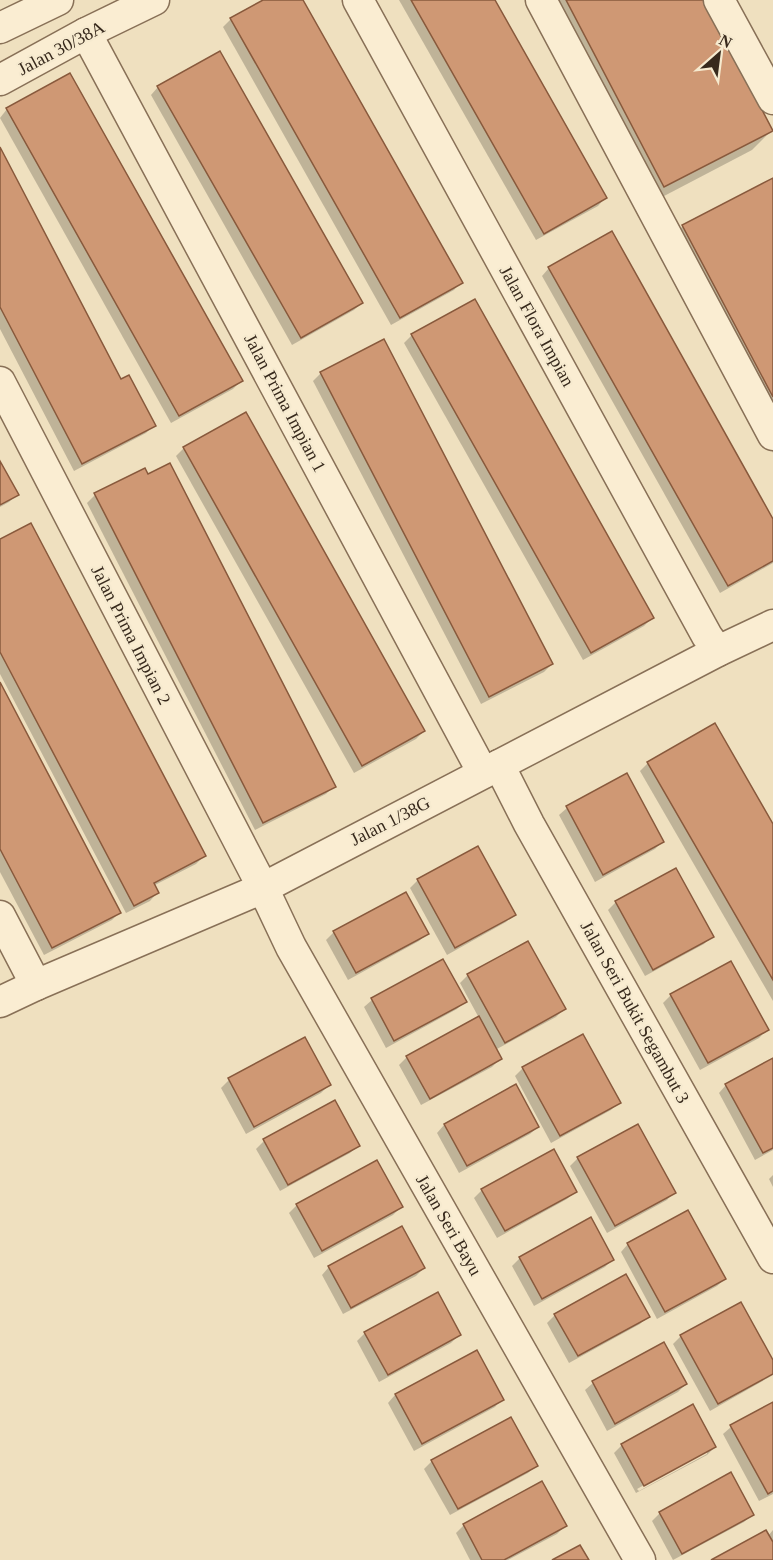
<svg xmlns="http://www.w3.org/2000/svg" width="773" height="1560" font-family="Georgia,serif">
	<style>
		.shadow { fill: #0003; fill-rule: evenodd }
		.building { fill: #cf9874; stroke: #88593c; stroke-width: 1.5 }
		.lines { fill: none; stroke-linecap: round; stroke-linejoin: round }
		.street-casing { stroke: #887057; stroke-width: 33 }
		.street { stroke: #faedd2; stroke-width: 30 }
		.labels { text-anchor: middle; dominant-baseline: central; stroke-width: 4.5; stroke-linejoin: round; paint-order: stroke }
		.street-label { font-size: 18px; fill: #37291c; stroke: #f6eacf }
	</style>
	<rect width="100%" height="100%" fill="#efe0bf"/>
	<!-- shadow -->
	<g class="shadow">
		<path d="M266,0h36l159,282 -7,8 -63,35 -168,-298 8,-8z"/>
		<path d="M399,0h94l112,198 -7,8 -62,34z"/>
		<path d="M536,0h167l69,130 -20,20 -107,56z"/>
		<path d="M158,87l204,216 -8,7 -62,35 -141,-250z"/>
		<path d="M7,109l234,272 -8,8 -62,34 -171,-305z"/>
		<path d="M0,150l121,231 33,44 -8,8 -72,38 -74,-142z"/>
		<path d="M773,179v274l-109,-208 19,-19z"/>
		<path d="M549,268l224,254v41l-53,30 -178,-317z"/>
		<path d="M412,335l240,283 -8,8 -61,34 -179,-317z"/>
		<path d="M321,373l231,291 -8,8 -63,32 -168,-323z"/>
		<path d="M184,448l240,283 -8,8 -62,34 -178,-317z"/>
		<path d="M0,464l17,31 -8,7 -9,5z"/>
		<path d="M95,495l239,291 -8,8 -71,36 -168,-327z"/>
		<path d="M0,541l204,315 -8,8 -43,22 4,7 -7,8 -24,12 -126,-239z"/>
		<path d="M0,685l120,227 -8,8 -68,35 -44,-83z"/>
		<path d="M648,763l125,64v174l-133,-230z"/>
		<path d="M626,775l36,67 -7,7 -60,33 -36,-67 8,-7z"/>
		<path d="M418,880l96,35 -8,7 -59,33 -37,-67z"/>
		<path d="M616,902l96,34 -8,8 -59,32 -37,-66z"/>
		<path d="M334,932l93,2 -8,7 -71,39 -22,-40z"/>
		<path d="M443,961l22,40 -8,8 -71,39 -22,-41 8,-7z"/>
		<path d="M468,975l96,34 -8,8 -61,33 5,9 -8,8 -71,38 -22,-40 8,-8 72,-39 -19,-35z"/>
		<path d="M671,995l96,35 -8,8 -59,32 -37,-67z"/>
		<path d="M304,1039l25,46 -8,8 -75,41 -25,-46 8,-8z"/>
		<path d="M773,1060v90l-18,10 -36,-67 7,-8z"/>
		<path d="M523,1068l96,34 -8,8 -60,33 -36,-67z"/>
		<path d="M516,1086l22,41 -8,7 -71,39 -22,-40 7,-8z"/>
		<path d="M334,1102l24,44 -8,7 -70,38 -24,-42 8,-8z"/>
		<path d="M578,1158l96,34 -7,8 -60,33 -37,-67z"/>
		<path d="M773,1175v12l-4,-8z"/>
		<path d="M482,1190l93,2 -8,7 -70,39 -23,-40z"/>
		<path d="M297,1205l104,2 -8,8 -79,43 -25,-45z"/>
		<path d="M628,1244l97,35 -8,7 -60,33 -36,-67z"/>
		<path d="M520,1258l93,1 -8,8 -71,39 -22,-40z"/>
		<path d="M329,1267l95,1 -8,8 -73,38 -21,-39z"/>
		<path d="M555,1315l93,1 -8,8 -71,39 -22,-40z"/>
		<path d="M365,1333l94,2 -8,8 -72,39 -22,-41z"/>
		<path d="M681,1336l92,27v12l-63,36 -37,-67z"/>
		<path d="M663,1344l23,40 -8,8 -71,39 -22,-41 8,-7z"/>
		<path d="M476,1352l26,47 -7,8 -81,44 -26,-48 7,-8z"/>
		<path d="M773,1404v90l-14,7 -36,-67 8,-7z"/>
		<path d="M622,1445l93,2 -8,8 -71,38 -22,-40zM707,1450v4l-68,37 -2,-2z"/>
		<path d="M432,1461l104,5 -8,7 -78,42 -26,-46z"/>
		<path d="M730,1474l22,41 -8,7 -71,38 -21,-39 8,-8z"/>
		<path d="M542,1483l23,43 -8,8 -49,26h-38l-14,-27 7,-7z"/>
		<path d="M773,1530v30h-59l54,-24z"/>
	</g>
	<!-- building -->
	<g class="building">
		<path d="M263,0h40l160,283 -63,35 -170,-300z"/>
		<path d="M411,0h84l112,198 -63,36z"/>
		<path d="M566,0h139l68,131 -109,56z"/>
		<path d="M220,51l143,252 -62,35 -144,-252z"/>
		<path d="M70,73l173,308 -64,35 -173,-308z"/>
		<path d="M0,147l121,232 8,-4 27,51 -74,38 -82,-157z"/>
		<path d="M773,178v219l-91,-172z"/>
		<path d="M612,231l161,288v42l-45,25 -180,-319z"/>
		<path d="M475,299l179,319 -63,35 -180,-319z"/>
		<path d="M384,339l169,325 -64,33 -169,-325z"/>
		<path d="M246,412l179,319 -63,35 -179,-319z"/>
		<path d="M0,461l19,34 -19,10z"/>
		<path d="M170,463l166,324 -73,36 -169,-330 51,-25 3,6z"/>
		<path d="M31,523l175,333 -52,27 5,10 -25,13 -134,-254v-113z"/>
		<path d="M0,682l121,231 -69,35 -52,-99z"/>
		<path d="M715,723l58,101v156l-126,-218z"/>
		<path d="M627,773l37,69 -61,33 -37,-69z"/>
		<path d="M478,846l38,69 -61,33 -38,-69z"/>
		<path d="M676,868l38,69 -61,33 -38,-69z"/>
		<path d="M406,892l23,42 -73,39 -23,-42z"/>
		<path d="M528,941l38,68 -61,34 -38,-69z"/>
		<path d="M443,959l24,43 -73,39 -23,-43z"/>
		<path d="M731,961l38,69 -61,33 -38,-69z"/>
		<path d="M479,1016l23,43 -72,40 -24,-43z"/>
		<path d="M583,1034l38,69 -61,33 -38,-69z"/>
		<path d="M305,1037l26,48 -77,42 -26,-49z"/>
		<path d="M773,1058v90l-10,5 -38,-69z"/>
		<path d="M516,1084l23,43 -72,39 -23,-42z"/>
		<path d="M335,1100l25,46 -72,39 -25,-46z"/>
		<path d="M638,1124l38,69 -61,33 -38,-69z"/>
		<path d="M554,1149l23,43 -72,39 -24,-42z"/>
		<path d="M377,1160l26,47 -81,44 -26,-47z"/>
		<path d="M688,1210l38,69 -61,33 -38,-69z"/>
		<path d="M591,1217l23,43 -72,39 -23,-42z"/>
		<path d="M402,1226l23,42 -74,40 -23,-42z"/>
		<path d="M626,1274l24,43 -72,39 -24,-42z"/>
		<path d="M438,1292l23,43 -73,40 -24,-43z"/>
		<path d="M741,1302l32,58v14l-55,30 -38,-69z"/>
		<path d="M664,1342l23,42 -72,40 -23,-43z"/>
		<path d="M477,1350l27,50 -82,44 -27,-50z"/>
		<path d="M773,1402v89l-5,3 -38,-69z"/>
		<path d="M693,1404l23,43 -72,39 -23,-42z"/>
		<path d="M511,1417l27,49 -80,43 -27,-49z"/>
		<path d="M731,1472l23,43 -72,39 -23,-42z"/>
		<path d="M542,1481l25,45 -63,34h-22l-19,-36z"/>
		<path d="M766,1530l7,12v18h-62z"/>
		<path d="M580,1545l9,15h-37z"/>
	</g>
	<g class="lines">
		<!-- street casing -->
		<g class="street-casing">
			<g id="street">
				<path d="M358,0l349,636 11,15"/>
				<path d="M541,0l232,435"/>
				<path d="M719,0l54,99"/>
				<path d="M0,28l58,-28"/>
				<path d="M86,33l397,740"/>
				<path d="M0,80l86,-47 68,-33"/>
				<path d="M0,382l263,506 28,59 349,613"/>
				<path d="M499,765l30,59 244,434"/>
				<path d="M0,916l36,69"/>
				<path d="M0,1002l36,-17 227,-97 455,-237 55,-26"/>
			</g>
		</g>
		<!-- street -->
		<use href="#street" class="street"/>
	</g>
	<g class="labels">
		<!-- street labels -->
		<g class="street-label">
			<text transform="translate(61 48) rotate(-28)">Jalan 30/38A</text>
			<text transform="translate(537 326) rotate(61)">Jalan Flora Impian</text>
			<text transform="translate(285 403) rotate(62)">Jalan Prima Impian 1</text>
			<text transform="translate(131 635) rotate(63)">Jalan Prima Impian 2</text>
			<text transform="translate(390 821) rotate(-27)">Jalan 1/38G</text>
			<text transform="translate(635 1012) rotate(61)">Jalan Seri Bukit Segambut 3</text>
			<text transform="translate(449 1225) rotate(60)">Jalan Seri Bayu</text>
		</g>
	</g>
	<!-- north arrow -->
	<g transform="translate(719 54) rotate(28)" stroke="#f6eacf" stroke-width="4.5" paint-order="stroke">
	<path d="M0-4.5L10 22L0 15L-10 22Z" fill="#37291c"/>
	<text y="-9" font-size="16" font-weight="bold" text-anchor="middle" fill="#37291c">N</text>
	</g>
</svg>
